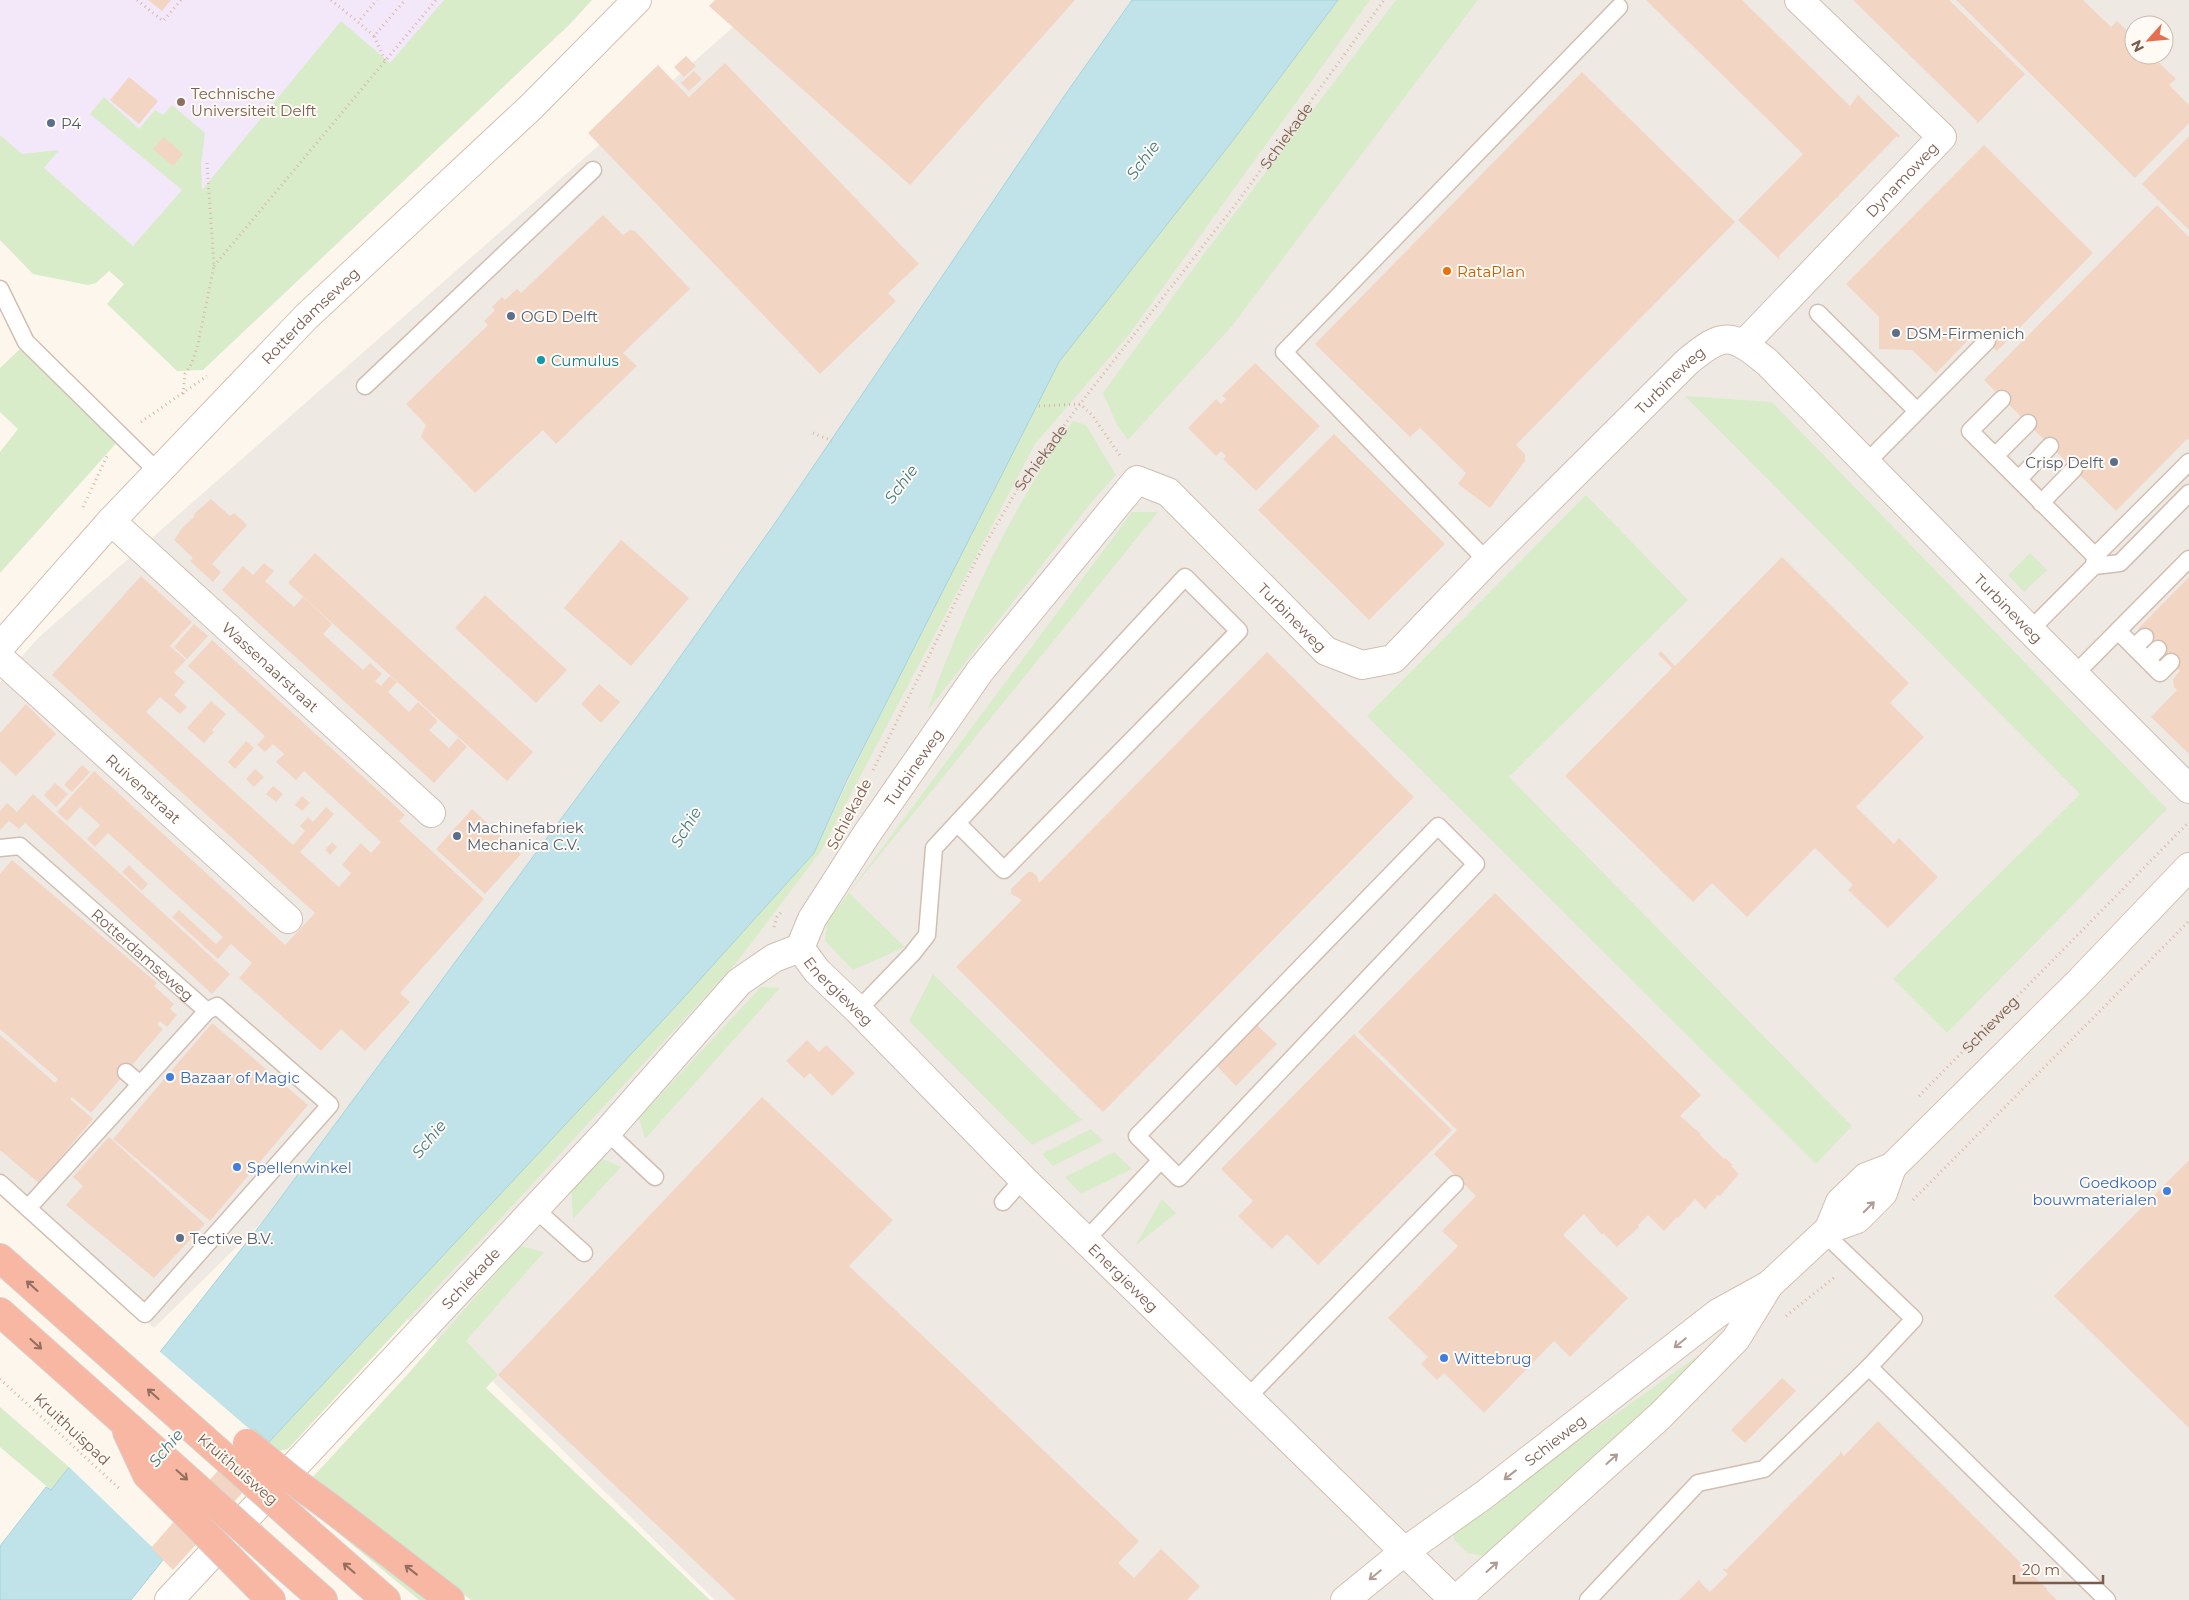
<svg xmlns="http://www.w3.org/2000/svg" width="2189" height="1600" font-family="Montserrat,sans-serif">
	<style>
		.industrial { fill: #efe9e4; fill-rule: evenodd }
		.education { fill: #f3e8fa }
		.green { fill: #d8ecc9 }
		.water { fill: #bfe3e8; stroke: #a5d3da }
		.pier { fill: #fdf6ec }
		.building { fill: #f3d5c3 }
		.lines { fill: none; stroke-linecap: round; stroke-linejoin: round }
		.lane-casing { stroke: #d1beb0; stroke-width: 19 }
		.street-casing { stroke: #d1beb0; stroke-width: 30 }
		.secondary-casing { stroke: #d6c0b0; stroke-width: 30 }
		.highway-casing { stroke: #dad1cd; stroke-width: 30 }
		.path { stroke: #d9b8a5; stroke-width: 3; stroke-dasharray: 1 4; stroke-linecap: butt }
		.lane { stroke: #fff; stroke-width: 16 }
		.street { stroke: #fff; stroke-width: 28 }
		.secondary { stroke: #fff; stroke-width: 28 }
		.highway { stroke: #f7b7a3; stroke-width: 28 }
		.highway-bridge-casing { stroke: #dad1cd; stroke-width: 30; stroke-linecap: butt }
		.highway-bridge { stroke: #f7b7a3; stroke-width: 28 }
		.oneway { stroke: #af9d94 }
		.oneway2 { stroke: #936e5e }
		.education-dot { fill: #8d6e63; stroke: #fffaf3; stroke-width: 2 }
		.service-dot { fill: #5c6f8a; stroke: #fffaf3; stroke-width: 2 }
		.food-dot { fill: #e8710a; stroke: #fffaf3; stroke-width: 2 }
		.culture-dot { fill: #0f9aa8; stroke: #fffaf3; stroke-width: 2 }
		.shop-dot { fill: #3f7fe0; stroke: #fffaf3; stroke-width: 2 }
		.labels { text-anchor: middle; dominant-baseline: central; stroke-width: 4; stroke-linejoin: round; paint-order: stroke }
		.education-label { font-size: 15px; fill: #785e54; stroke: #fffaf3; text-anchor: start }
		.service-label { font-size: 15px; fill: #4e5e75; stroke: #fffaf3; text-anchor: start }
		.street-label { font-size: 15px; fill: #7a5c4d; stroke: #fffaf3 }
		.food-label { font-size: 15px; fill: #c56008; stroke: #fffaf3; text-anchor: start }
		.culture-label { font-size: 15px; fill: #0d838f; stroke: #fffaf3; text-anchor: start }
		.shop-label { font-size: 15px; fill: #366cbe; stroke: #fffaf3; text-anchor: start }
		.water-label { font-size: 16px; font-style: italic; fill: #437c86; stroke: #fffaf3 }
	</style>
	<rect width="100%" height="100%" fill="#fdf6ec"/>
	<!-- industrial -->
	<path class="industrial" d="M753,0h1436v1600h-1474l-230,-226 -220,-155 -111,109 -154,-134v-512l37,-43 694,-610zM2134,25h30v30h-30z"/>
	<!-- education -->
	<path class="education" d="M0,0h464l-321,283 -143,-133z"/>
	<!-- green -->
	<g class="green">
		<path d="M444,0h148l-24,26 -365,344 -26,1 -70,-67 17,-20 -15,-13 -13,12 -8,2 -55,-11 -33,-34v-105l22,19 37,-4 -15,18 89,78 49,-56 -92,-76 14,-17 35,32 16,-19 8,5 9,-10 33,28 -4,32 1,25 139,-169 49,42z"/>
		<path d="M1338,0h32l-242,336 -93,108 -214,407 -84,111 -449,487 -10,2 -9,-9 408,-437 137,-152 53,-111 192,-380 172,-219z"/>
		<path d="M1396,0h82l-246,326 -104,114 -11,-15 -14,-32 98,-135z"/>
		<path d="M20,349l100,90 -120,134v-121l18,-23 -18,-17v-44z"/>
		<path d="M1685,396l87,6 395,407 -220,224 -54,-54 187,-185z"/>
		<path d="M1073,421l13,4 30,50 -21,23 -168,213c37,-102 83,-201 146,-290z"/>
		<path d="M1586,495l102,105 -179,177 343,349 -36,38 -449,-448z"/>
		<path d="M1132,512h26l-309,381 56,54 -52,23 -28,-29 2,-19z"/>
		<path d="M2030,553l17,17 -23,22 -16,-17z"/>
		<path d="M933,974l149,146 -50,25 -123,-124z"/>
		<path d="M761,987l19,1 -135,151 -6,-21z"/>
		<path d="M1091,1129l12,12 -50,25 -11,-12z"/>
		<path d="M1114,1152l18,17 -51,25 -16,-17z"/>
		<path d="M600,1158l21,9 -48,52 -2,-30z"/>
		<path d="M1162,1199l14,14 -41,33z"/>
		<path d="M520,1246l24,6 -78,89 32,34 -12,13 224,212h-239l-161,-120 97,-105z"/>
		<path d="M1736,1328l-78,75 -173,153 -18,-3 -13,-13v-9c92,-70 188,-134 282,-203z"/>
		<path d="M0,1407l69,60 -18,23 -51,-43z"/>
		<path d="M321,1514l117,86h-19l-100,-83z"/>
	</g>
	<!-- water -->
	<path class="water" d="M1132,0h206l-107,143 -172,219 -213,420 -32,71 -137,152 -408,437 -15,-13 -103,118 12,13 -32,40h-131v-54l46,-59 5,3 214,-271 393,-531 117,-165 290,-428z"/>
	<!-- pier -->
	<path class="pier" d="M158,1350l96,83 -100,116 -87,-84z"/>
	<!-- building -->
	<g class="building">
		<path d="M148,0h23l-9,11z"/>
		<path d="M715,0h360l-165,185 -201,-179z"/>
		<path d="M1646,0h96l108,106 8,-11 42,41 -2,2 -1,-2 -58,59 -1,3 -1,-1 -58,59 1,4 -42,-40 65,-66z"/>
		<path d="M1853,0h96l76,74 -48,50v-3z"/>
		<path d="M1956,0h127l28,27 6,-6 17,17v17h17l25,24 -7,6 20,20v18l-54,55z"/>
		<path d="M686,56l10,10 -12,11 -10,-10z"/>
		<path d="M725,63l194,201 -31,29 8,8 -76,73 -232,-241 70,-68 31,32z"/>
		<path d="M694,71l8,8 -13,12 -8,-8z"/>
		<path d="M1582,72l153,150 -219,223 9,9v7l-35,47 -32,-24 8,-11 -46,-45 -10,9 -95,-93z"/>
		<path d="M129,77l29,24 -19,23 -29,-24z"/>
		<path d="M2189,136v94l-47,-46z"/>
		<path d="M164,137l19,17 -10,12 -20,-17z"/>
		<path d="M1984,145l109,108 -96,98 -20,-20 -41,42 -24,-23 -33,-1v-32l-33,-33z"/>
		<path d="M2157,205l32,32v203l-2,-1 -71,72 -132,-131z"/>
		<path d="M603,215l20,20 7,-5 5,1 55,58 -67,64 14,13 -81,78 -13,-14 -68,63 -54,-56 5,-12 -20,-21 82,-79 -4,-4 11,-11 -3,-3 10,-10 3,3 12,-11 4,4z"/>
		<path d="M1255,363l65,63 -64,65 -33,-32 3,-3 -5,-5 -5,5 -28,-28 28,-29 5,5 5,-5 -4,-3z"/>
		<path d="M1334,434l111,110 -76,76 -111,-110z"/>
		<path d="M211,499l19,17 4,-3 13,12 -35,39 9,8 -8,10 -23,-21 3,-3 -19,-18 9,-13 11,-10 1,-4z"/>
		<path d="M621,540l68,58 -58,68 -67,-58z"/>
		<path d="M315,553l218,199 -26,29 -219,-198z"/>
		<path d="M1782,557l127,126 -19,20 34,34 -68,70 38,37 5,-6 39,39 -50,51 -40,-38 5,-5 -38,-37 -68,69 -35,-34 -19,19 -128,-126 107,-108 -14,-14 3,-3 14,15z"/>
		<path d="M264,563l10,8 -9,10 29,26 9,-10 10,9 19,18 -9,10 40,36 7,-7 12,11 -7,7 6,5 9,-10 7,6 -9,10 21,20 9,-10 20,19 -9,9 20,18 9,-10 9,9 -33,36 -212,-193 21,-24 10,9z"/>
		<path d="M141,576l51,46 -22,24 16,14 -12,13 11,9 -11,13 13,12 -7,7 -20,-17 -14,15 147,133 12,-14 -5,-5 8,-9 5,5 13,-15 8,7 -34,38 39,35 12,-14 -9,-8 8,-10 11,-12 10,10 10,-11 -77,-71 -8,9 -20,-18 8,-8 -11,-10 -8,8 -8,-7 8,-9 -77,-70 24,-26 193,175 -6,6 85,78 -84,94 10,9 -45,49 -24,-22 -20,22 -82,-73 13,-15 -9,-8 -12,-11 -13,15 -46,-42 7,-7 37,34 7,-7 -115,-104 -13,14 -8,-8 13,-14 -20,-18 -13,14 -10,-9 37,-41 191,174 30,-32 -263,-238z"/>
		<path d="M2189,577v177l-38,-37 26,-27 -3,-3 -1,-8 7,-8 -42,-42z"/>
		<path d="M485,595l82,75 -31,33 -81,-75z"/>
		<path d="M194,624l14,12 -21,23 -13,-12z"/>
		<path d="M1267,652l147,145 -311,315 -147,-145 66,-67 -11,-6v-5l17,-17h4l5,4 2,7z"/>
		<path d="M599,684l21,18 -19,21 -20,-19z"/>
		<path d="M211,701l15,13 -14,16 2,2 -10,11 -17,-15z"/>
		<path d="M26,704l30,30 -40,42 -16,-15v-28z"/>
		<path d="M246,741l8,7 -19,21 -7,-7z"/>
		<path d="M82,765l8,7 -18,20 -8,-7z"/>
		<path d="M255,769l9,8 -10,10 -8,-8z"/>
		<path d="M55,783l13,11 -12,13 -12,-12z"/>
		<path d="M273,786l10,8 -7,8 -10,-8z"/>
		<path d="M33,794l197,180 -18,20 -187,-171 -6,6 -10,-8 -9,9v-19l7,-8 10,9z"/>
		<path d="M302,796l8,7 -8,8 -7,-6z"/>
		<path d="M472,809l49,45 -36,40 -49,-45z"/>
		<path d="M332,842l5,5 -7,8 -5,-5z"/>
		<path d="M12,860l145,123 -3,3 20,18 -4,5 7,6 -10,12 -7,-6 -3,3 6,5 -72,84 -19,-16 -2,2 23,20 -54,64 -39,-33v-115l55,48 3,-4 -58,-50v-155z"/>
		<path d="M129,865l19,19 -6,7 -20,-19z"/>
		<path d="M1495,893l206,202 -21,21 21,18 -1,1 24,24 1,-1 8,7 -2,1 8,8 -19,22 -2,-1 -13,14 -10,-10 -17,19 -1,-1 -13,14 -16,-16 -10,10 1,2 -22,20 -14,-14 -1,2 -18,-21 -21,21 65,63 -58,59 -16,-16 -70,72 -40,-40 -7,7 -16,-16 7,-7 -40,-39 70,-72 -16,-15 34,-35 -42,-42 23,-24 -99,-98z"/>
		<path d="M212,1023l96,82 -98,116 -97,-82z"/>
		<path d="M1257,1025l20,19 -41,42 -19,-20z"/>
		<path d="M1354,1034l98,96 -134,135 -31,-31 -15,15 -34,-33 15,-15 -32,-32z"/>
		<path d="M807,1040l12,12 7,-7 29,28 -23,23 -22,-23 -6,5 -18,-17z"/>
		<path d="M762,1097l131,123 -44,46 290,275 -21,22 16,15 27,-29 39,37 -13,14h-451l-238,-225z"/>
		<path d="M109,1137l96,87 -51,54 -88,-73 17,-19 -10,-9z"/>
		<path d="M2189,1160v268l-135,-132z"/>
		<path d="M1782,1378l14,13 -51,52 -14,-13z"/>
		<path d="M1878,1421l168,167 1,-1v3l10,10h-378l21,-21v3l10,10 18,-18 -5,-4 2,-2 1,2 114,-116v-3l4,5z"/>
		<path d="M254,1429l25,23 -106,118 -22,-22z"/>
	</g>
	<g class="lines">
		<!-- lane casing -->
		<g class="lane-casing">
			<g id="lane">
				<path d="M0,289l26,53 131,129"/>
				<path d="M1818,313l99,98"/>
				<path d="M365,386l228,-216"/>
				<path d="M2002,399l-32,32 125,125 -1,10 26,-3 69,-70"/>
				<path d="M1995,456l33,-33"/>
				<path d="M1866,463l121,-122"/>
				<path d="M2019,479l31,-33"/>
				<path d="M2041,503l33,-34"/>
				<path d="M2095,556l94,-94"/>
				<path d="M1487,561l-203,-209 335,-345"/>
				<path d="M2030,630l64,-64"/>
				<path d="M2118,631l42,42 11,-11"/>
				<path d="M2134,647l11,-10"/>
				<path d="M2147,660l11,-11"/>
				<path d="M2075,674l114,-115"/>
				<path id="s3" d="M0,848l20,-2 187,165 -179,197"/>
				<path d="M858,1010l54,-56 15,-19 7,-87 251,-271 54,54 -235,239 -47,-47"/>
				<path d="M126,1072l14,12"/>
				<path d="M607,1132l48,45"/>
				<path d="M0,1183l145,131 185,-209 -113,-99 -10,5"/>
				<path d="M1003,1202l20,-23"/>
				<path d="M535,1209l49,44"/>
				<path d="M1824,1233l90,86 -45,48 238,233"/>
				<path d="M1086,1240l75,-80 -24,-24 301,-310 38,38 -297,314 -18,-18"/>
				<path d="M1248,1397l207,-213"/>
				<path d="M1588,1600l110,-117 66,-14 105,-102"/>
			</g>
		</g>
		<!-- street casing -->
		<g class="street-casing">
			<g id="street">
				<path id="s4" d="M1744,344l198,-207 -143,-137"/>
				<path id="s5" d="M111,521l320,292"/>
				<path id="s6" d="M0,658l288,261"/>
				<path id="s7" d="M800,948l12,-29 54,-84 114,-164 157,-191 31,12 158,159 36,14 31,-6 94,-98 200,-199c37,-31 44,-29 80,0l263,268 159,159"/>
				<path id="s8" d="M800,948l17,23 41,39 165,169 431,421"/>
				<path id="s9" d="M169,1600l438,-468 132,-150 35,-24 26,-10"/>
			</g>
		</g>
		<!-- secondary casing -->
		<g class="secondary-casing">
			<g id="secondary">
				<path id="s10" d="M0,647l111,-126 195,-204 225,-210 106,-107"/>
				<path d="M1829,1229l11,-27 26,-25 26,-10 187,-185 110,-115"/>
				<path id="s11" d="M1345,1600l60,-49 79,-56 234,-182 51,-28 60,-56 28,-10 26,-26 9,-26"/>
				<path d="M1456,1600l204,-184 76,-77 33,-54"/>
			</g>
		</g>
		<!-- highway casing -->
		<g class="highway-casing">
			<g id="highway">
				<path d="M0,1258l230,204"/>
				<path d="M0,1312l203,181"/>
				<path d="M127,1432l20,43 38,38"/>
				<path d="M328,1506l122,94"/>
				<path d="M306,1530l80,70"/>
				<path d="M279,1561l44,39"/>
				<path d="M257,1586l14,14"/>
			</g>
		</g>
		<!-- path -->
		<g class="path">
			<path d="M137,0l26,21 18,-21"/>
			<path d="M331,0l27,22"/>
			<path d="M374,36l-16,-14 19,-22"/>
			<path d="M385,60l-11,-24 31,-36"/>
			<path d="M214,266l222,-266"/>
			<path d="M183,394l2,-20 7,-11 6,-19 16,-78 -7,-103"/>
			<path d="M1039,406l41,-2 12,11 29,42"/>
			<path d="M141,422l66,-46"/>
			<path d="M813,433l19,8"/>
			<path d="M83,507l25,-53"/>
			<path id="s1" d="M873,770l104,-212 43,-73 60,-81 159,-204 145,-200"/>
			<path d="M774,927l3,-10 5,-6"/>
			<path id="s2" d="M1919,1096l270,-274"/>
			<path d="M1913,1200l276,-279"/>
			<path d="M1786,1316l50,-40"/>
			<path d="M0,1379l121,111"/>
		</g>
		<!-- lane -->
		<use href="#lane" class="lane"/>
		<!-- street -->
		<use href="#street" class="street"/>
		<!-- secondary -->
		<use href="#secondary" class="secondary"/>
		<!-- highway -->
		<use href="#highway" class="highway"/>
		<!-- highway-bridge casing -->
		<g class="highway-bridge-casing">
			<g id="highway-bridge">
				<path d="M247,1443l45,37 36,26"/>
				<path d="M230,1462l76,68"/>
				<path d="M203,1493l76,68"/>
				<path d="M185,1513l72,73"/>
			</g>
		</g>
		<!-- highway-bridge -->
		<use href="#highway-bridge" class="highway-bridge"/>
	</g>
	<!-- one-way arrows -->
	<defs><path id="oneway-shaft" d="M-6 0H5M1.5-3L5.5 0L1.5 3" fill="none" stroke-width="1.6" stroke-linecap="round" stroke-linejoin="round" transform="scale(1.25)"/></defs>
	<g class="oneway">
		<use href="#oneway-shaft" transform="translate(1869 1207) rotate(-45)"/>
		<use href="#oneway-shaft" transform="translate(1680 1343) rotate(141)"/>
		<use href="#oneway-shaft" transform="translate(1612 1459) rotate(-42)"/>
		<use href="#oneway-shaft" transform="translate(1510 1475) rotate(142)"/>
		<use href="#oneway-shaft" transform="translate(1492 1567) rotate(-42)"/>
		<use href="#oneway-shaft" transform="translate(1375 1575) rotate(141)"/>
	</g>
	<g class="oneway2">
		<use href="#oneway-shaft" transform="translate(32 1286) rotate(-138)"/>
		<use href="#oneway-shaft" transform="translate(36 1344) rotate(42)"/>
		<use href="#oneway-shaft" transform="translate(153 1394) rotate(-138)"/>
		<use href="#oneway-shaft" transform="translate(182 1475) rotate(42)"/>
		<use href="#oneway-shaft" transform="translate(349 1568) rotate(-139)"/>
		<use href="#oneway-shaft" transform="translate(411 1570) rotate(-142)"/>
	</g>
	<!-- markers -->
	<circle class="education-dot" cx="181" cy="102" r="5"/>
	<g class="service-dot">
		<circle cx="51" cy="123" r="5"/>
		<circle cx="511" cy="316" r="5"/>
		<circle cx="1896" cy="333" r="5"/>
		<circle cx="2114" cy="462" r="5"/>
		<circle cx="457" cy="836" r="5"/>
		<circle cx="180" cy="1238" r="5"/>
	</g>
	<circle class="food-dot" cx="1447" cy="271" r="5"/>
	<circle class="culture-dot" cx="541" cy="360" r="5"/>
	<g class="shop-dot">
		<circle cx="170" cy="1077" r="5"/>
		<circle cx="237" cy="1167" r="5"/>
		<circle cx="2167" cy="1191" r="5"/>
		<circle cx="1444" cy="1358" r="5"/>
	</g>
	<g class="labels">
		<!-- education labels -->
		<g class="education-label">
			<text x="191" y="93">Technische<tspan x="191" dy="17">Universiteit Delft</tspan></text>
		</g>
		<!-- service labels -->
		<g class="service-label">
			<text x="61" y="123">P4</text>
			<text x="521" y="316">OGD Delft</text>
			<text x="1906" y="333">DSM-Firmenich</text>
			<text x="2104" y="462" text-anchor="end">Crisp Delft</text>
			<text x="467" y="827">Machinefabriek<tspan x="467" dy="17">Mechanica C.V.</tspan></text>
			<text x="190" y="1238">Tective B.V.</text>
		</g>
		<!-- street labels -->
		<g class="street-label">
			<text stroke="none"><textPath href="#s1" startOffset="760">Schiekade</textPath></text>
			<text stroke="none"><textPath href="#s4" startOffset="228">Dynamoweg</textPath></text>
			<text stroke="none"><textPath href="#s10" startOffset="454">Rotterdamseweg</textPath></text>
			<text stroke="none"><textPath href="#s7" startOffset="1299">Turbineweg</textPath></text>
			<text stroke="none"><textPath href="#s1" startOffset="355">Schiekade</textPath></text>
			<text stroke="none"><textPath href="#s7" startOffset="1762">Turbineweg</textPath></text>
			<text stroke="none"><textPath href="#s7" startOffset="788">Turbineweg</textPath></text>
			<text stroke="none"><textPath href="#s5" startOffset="216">Wassenaarstraat</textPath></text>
			<text stroke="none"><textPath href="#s7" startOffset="214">Turbineweg</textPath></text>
			<text stroke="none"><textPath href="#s6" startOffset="194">Ruivenstraat</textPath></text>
			<text transform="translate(849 814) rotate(-62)">Schiekade</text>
			<text stroke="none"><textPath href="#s3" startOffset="184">Rotterdamseweg</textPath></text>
			<text stroke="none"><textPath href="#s8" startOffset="58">Energieweg</textPath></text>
			<text stroke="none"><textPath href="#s2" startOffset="101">Schieweg</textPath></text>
			<text stroke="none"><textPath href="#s8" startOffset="462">Energieweg</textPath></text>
			<text stroke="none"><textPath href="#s9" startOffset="441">Schiekade</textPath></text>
			<text transform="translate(72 1429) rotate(43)">Kruithuispad</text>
			<text stroke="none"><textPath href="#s11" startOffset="264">Schieweg</textPath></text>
			<text transform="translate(238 1469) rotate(41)">Kruithuisweg</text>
		</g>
		<!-- food labels -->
		<g class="food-label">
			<text x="1457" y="271">RataPlan</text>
		</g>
		<!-- culture labels -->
		<g class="culture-label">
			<text x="551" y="360">Cumulus</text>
		</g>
		<!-- shop labels -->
		<g class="shop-label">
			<text x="180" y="1077">Bazaar of Magic</text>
			<text x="247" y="1167">Spellenwinkel</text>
			<text x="2157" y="1182" text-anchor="end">Goedkoop<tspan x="2157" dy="17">bouwmaterialen</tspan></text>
			<text x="1454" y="1358">Wittebrug</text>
		</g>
		<!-- water labels -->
		<g class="water-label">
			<text transform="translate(1143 160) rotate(-53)">Schie</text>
			<text transform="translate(901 484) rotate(-53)">Schie</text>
			<text transform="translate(686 827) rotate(-59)">Schie</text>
			<text transform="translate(429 1139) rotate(-50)">Schie</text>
			<text transform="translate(166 1448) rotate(-50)">Schie</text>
		</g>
	</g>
	<!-- north arrow -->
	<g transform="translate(2149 40) rotate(243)"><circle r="24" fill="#fffaf3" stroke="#cabbb1"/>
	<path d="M0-4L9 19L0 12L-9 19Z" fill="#e76f51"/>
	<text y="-8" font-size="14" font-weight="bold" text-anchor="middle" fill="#7a5c4d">N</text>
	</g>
	<!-- scale -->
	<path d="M2014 1575v8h89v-8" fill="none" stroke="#7a5c4d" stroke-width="2.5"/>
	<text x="2022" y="1575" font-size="15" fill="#7a5c4d" stroke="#fffaf3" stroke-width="4" paint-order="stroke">20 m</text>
</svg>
